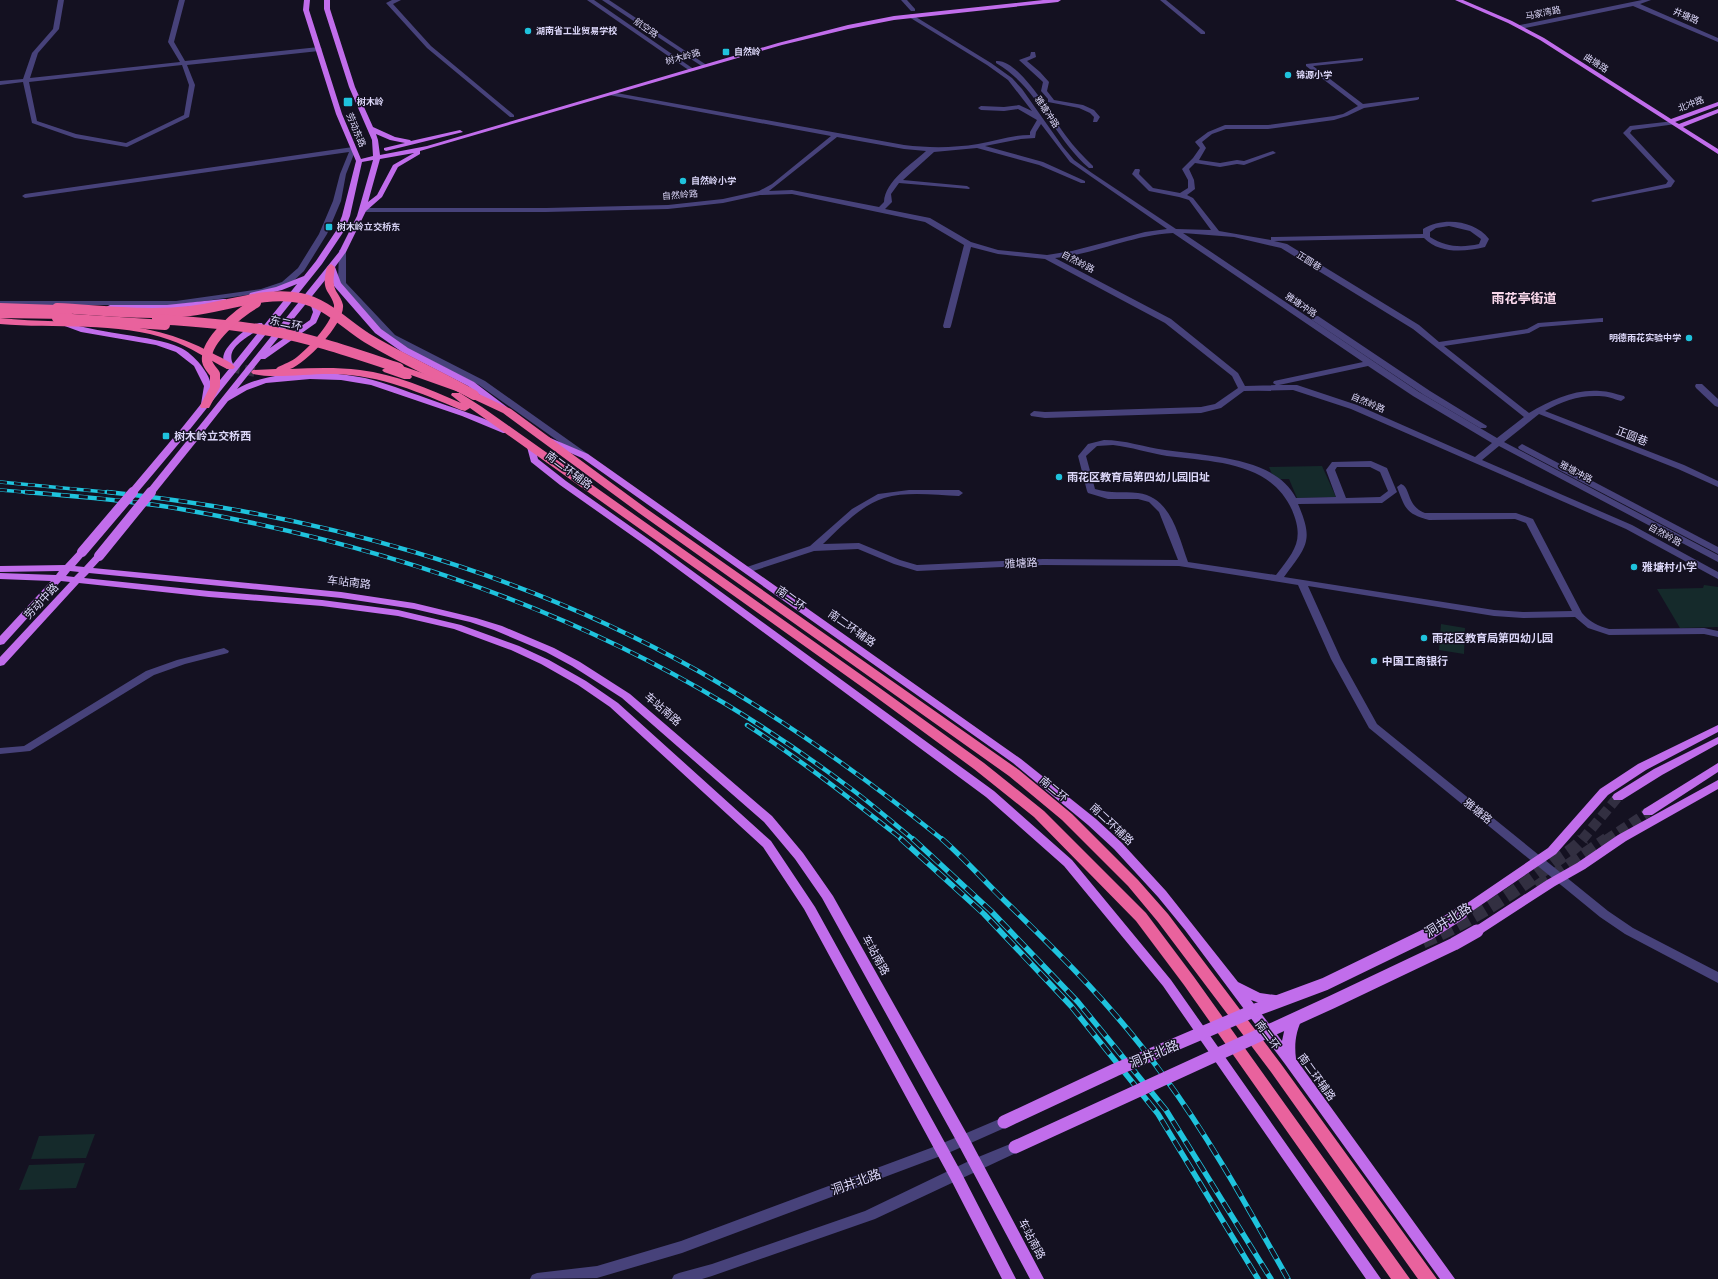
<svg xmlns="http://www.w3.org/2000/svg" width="1718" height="1279" font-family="'Asap Condensed','Noto Sans SC',sans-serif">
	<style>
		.green { fill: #152a2b }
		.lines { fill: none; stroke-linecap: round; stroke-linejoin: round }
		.major-tunnel-far1 { stroke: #322f41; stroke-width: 10; stroke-dasharray: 10 5; stroke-linecap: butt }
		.major-tunnel { stroke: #322f41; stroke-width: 13; stroke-dasharray: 13 6; stroke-linecap: butt }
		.highway-tunnel { stroke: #322f41; stroke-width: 10; stroke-dasharray: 10 5; stroke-linecap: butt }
		.minor { fill: #47427a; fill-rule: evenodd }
		.major { fill: #c16deb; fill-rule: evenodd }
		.highway { fill: #e9629d; fill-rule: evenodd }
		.rail-far2-casing { stroke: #1fc3dd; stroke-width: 3.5 }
		.rail-far1-casing { stroke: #1fc3dd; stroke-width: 4.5 }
		.rail-casing { stroke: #1fc3dd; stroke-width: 5.5 }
		.rail-far2 { stroke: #141121; stroke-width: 2.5; stroke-dasharray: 7; stroke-linecap: butt }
		.rail-far1 { stroke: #141121; stroke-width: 3; stroke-dasharray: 9; stroke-linecap: butt }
		.rail { stroke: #141121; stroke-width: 4; stroke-dasharray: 12; stroke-linecap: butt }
		.major-bridge-far2 { stroke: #c16deb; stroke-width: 8 }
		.major-bridge-far1 { stroke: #c16deb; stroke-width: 10 }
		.major-bridge { stroke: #c16deb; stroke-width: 13 }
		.highway-bridge { stroke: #e9629d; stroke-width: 10 }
		.poi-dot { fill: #1fc3dd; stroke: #141121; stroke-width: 1.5 }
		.labels { text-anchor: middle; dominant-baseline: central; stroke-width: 3; stroke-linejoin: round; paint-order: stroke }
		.far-street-label { font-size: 9px; fill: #dcd7f9; stroke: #141121 }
		.far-poi-label { font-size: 9px; font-weight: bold; fill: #dcd7f9; stroke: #141121; text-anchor: start }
		.street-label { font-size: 11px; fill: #dcd7f9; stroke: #141121 }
		.poi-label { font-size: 11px; font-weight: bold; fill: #dcd7f9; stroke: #141121; text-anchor: start }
		.far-district-label { font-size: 13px; font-weight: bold; fill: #fad9ec; stroke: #141121 }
		.near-street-label { font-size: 13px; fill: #dcd7f9; stroke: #141121 }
	</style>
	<rect width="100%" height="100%" fill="#141121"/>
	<!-- green -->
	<g class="green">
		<path d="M1322,466l14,31 -39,1 -8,-19h-15l-5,-12z"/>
		<path d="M1704,585l14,2v40l-38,1 -23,-39 46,-1z"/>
		<path d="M1441,624l24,4 -1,26 -25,-4z"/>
		<path d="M95,1134l-9,24 -55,1 8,-23z"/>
		<path d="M85,1163l-9,25 -57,2 10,-25z"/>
	</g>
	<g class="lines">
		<!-- major-tunnel-far1 -->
		<g class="major-tunnel-far1">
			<path d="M1582,840l36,-43"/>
			<path d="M1606,840l42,-28"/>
		</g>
		<!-- major-tunnel -->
		<g class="major-tunnel">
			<path d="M1537,887l70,-48"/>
			<path d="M1423,942c47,-20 91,-49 131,-80 10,-7 22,-14 29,-23"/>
		</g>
		<!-- highway-tunnel -->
		<path class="highway-tunnel" d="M230,367l26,5"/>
		<!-- minor -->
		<g class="minor">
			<path d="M58,0h6l-5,29 -21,24 -8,25 150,-16 -12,-20 11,-42h6l-11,42 11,19 134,-14 3,2 -3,2 -132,14 8,20 -6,32 -62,30 -52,-9 -43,-15 -9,-41 -23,3v-4l23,-2 9,-26 21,-24zM182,65l7,20 -5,30 -58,28 -50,-9 -39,-13 -8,-39z"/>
			<path d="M392,0h9l-8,4 38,42 83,69v2h-4l-83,-69 -41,-45z"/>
			<path d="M587,0h7l101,70 -5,1z"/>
			<path d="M602,0h7l99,66 -5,1z"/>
			<path d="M901,0h6l8,9v2h-4z"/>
			<path d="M1160,0h6l39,32v2h-4z"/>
			<path d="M1642,0h9l-11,4 78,34v4l-85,-36 -113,23 -5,-3z"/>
			<path d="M911,14l80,49 21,15 10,11 41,58 11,13 18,13 84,56 35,1 -22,-30 -10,-3 -30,-6 -17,-17 3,-5h4l1,1 -1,4 14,14 27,5 8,-5v-8l-6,-11 11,-11 7,-10 -5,-6 1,-1 12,-9 17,-7h43l66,-9 9,-2 15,-8 -52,-40v-2l57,-6v2l-2,1 -48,5 50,38 56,-7v2l-2,1 -53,8 -17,8 -13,4 -66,9h-42l-14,5 -10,8 4,6 -7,12 21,3 17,-3 7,1 29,-10 3,2 -32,12 -7,-1 -17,3 -25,-4 -6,6 5,11 1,9 -8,6 6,3 26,33 52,9v-3h3l149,-3v-5c20,-12 51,-9 66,10l-4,8c-21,5 -45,7 -61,-9l-150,3 13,3 132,81 20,17 88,-13 11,-6 65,-5v4h-3l-60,5 -11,6 -85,13 85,67c22,-13 45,-24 71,-22 8,0 16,3 24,5l1,2 -4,3c-7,-2 -14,-5 -22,-5 -19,-1 -37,5 -54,15l139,54 34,16v6l-40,-18 -139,-55 -35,28 214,113v7l-219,-116 -17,14 150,65 86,47v7l-92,-50 -275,-120 -58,-19 -49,1 -23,17 -20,5 -156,5 -14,-2 -1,-2 4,-3 11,1 156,-5 14,-3 23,-16 -6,-12 -67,-53 -120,-64 -47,-5 -27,-7 -20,79 -1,2h-6l-1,-2 21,-81 -39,-23 -133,-28 -32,1 -37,8 -55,6 -122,3h-183l-4,-2 4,-2h183l122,-3 55,-6 36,-8 13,-7 59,-48 -222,-41v-2l2,-1 293,53c25,3 49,3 74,-1 17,-3 34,-9 52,-9v-3l7,-12 -19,-11 -14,2 -23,-1 -3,-2 3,-2 23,1 15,-2 13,6 -24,-31 -21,-15 -78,-48 -1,-1zM1041,124l29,38 97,67 -22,3 -73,19 -25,4 -49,-5 -27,-8 -41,-24 -45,-9 7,-7 -1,-8 8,-11 70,6 1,-1 -3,-2 -64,-6 31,-28 43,-4 62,17 42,18h4v-2l-42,-19 -58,-16 36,-7 14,-1 1,-6zM837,137l67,12 22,2c-14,13 -41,30 -42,51l-5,5 -87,-17 -23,1zM1449,226l21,5 11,8 -2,5c-18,4 -33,3 -49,-7v-5l6,-4zM1173,233l190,129 -89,19 -1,2 3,2 -31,1 -7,-13 -67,-54 -116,-61c41,-4 77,-23 118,-25zM1183,233l51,4 47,11 132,81 111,88 -27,21 -78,-46zM1368,366l45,30 79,47 -17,14 -118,-52 -60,-20h-18z"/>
			<path d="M1031,52h4l1,5 -9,4 13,11 9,10 -2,9 7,9 29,5 11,5 6,7 -3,5h-4l1,-5 -4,-4 -11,-5 -31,-6v-3l-7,-8 2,-9 -24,-22 11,-4z"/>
			<path d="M996,61c23,-3 57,58 70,75 8,11 17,20 27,30v2h-4c-36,-31 -51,-81 -93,-105z"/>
			<path d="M1674,121l2,1v2l-44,6 -2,3 44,47 1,1 -4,6 -78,15 -2,-1 4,-2 71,-15 2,-3 -45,-48 7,-7z"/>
			<path d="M353,147l3,2 -10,25 -5,27 -14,33 -23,37 -16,15 -26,7 -86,12h-176v-4h176l85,-12 21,-7 16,-14 21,-34 14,-33 7,-27 9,-22 -324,46 -3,-2 3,-2z"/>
			<path d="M339,250h6l1,2v31l49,52 90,46 103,73 1,2 -1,2h-6l-103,-73 -90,-46 -51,-56z"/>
			<path d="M1312,316h6l112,75 57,35 -1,2h-6l-56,-33 -112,-75z"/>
			<path d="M1696,384h6l16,15v8l-3,-1 -19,-18 -1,-2z"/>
			<path d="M1104,440c21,0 40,7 61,10 39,6 110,6 131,48l40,-1 -10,-27 6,-8 39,-1 16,7 10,24 -15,11 -84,1c16,37 9,42 -14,73l210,33 29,2 49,-1 -46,-88 -11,-4 -86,1c-23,-6 -24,-12 -32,-33l4,-3c10,3 5,22 24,29h91l17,6 49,94c8,9 16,13 27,16l95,-1 14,3v6l-14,-3 -95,1 -21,-7 -13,-11 -52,1 -29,-2 -186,-30 33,73 36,65 231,187 25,17 85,44v11l-93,-49 -25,-17 -231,-189 -38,-69 -33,-74 -119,-19 -136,-1 -126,6 -23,-7 -36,-15 -44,2 -64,21 -3,1 -5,-3 2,-2 66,-22 42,-37 26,-15 31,-4h50l4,3 -4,3c-24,-1 -52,-5 -75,2 -23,7 -44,30 -61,46l36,-1 41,17 17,5 126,-6 135,1 -19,-48 -10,-10 -11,-3h-30l-20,-6 -1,-2 -9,-35 10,-12zM1113,445c18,2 36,8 54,11 46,6 103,5 125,54 13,31 2,41 -16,65l-88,-13c-10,-27 -17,-65 -50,-69 -16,-2 -26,1 -43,-4l-9,-33 11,-10zM1337,467h33l10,5 8,19 -8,6 -34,1 -11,-28z"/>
			<path d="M1522,444l196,103v7l-199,-105 -1,-2z"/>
			<path d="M224,648l5,3 -1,2 -43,11 -31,11 -124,76 -30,3v-6l24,-2 122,-75 31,-11z"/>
			<path d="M1004,1117l5,1 2,4 -2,4 -63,28 -264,99 -85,25 -67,1 2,-4 5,-2 60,-7 84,-25 255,-95z"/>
			<path d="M1015,1142l5,1 2,4 -2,4 -145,68 -163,57 -10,3h-30l2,-4 5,-2 33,-9 153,-53 106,-51z"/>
		</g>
		<!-- major -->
		<g class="major">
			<path d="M304,0h6l-1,10 33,104 19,45 12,-3 -1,-16 -23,-53 -25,-78v-9h6v9l25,78 18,40 22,10 15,3 1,1 49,-11 3,2 -77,19 -2,-1v-2l21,-5 -15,-3 -14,-6 2,6 2,15 47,-9 351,-103 70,-18 46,-9 149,-16h18l-3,2 -164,18 -46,9 -66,16 -362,106v3l-22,13 -16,30 -16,14 -20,41 -11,15 6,16 40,46 27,19 66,34 33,25 1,2 -1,2h-6l-33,-25 -66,-34 -27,-19 -41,-47 -4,-12 -60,74 40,-28 3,-8 -3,-9 4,-2 4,2 3,9 -5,11 -51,36h-4l-24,30c34,-20 91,-19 128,-11 21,5 41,13 61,20 28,10 56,19 83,31l1,2 -1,2h-6l-41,-17 -91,-31 -30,-5 -31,-1 -44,4 -19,7 -19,11 -30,38h-6l-1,-2 1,-2 147,-183 18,-36 16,-56 -11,2 -12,54 -6,15 -22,33 -139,174h-6l-1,-2 1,-2 24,-30 3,-18 -10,-20 -18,-14 -20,-7 -75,-13 -19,-7 4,-2c20,5 40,9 61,12 17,3 37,5 54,13 13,6 33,29 30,43l18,-22h-2c-3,-5 -5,-10 -3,-15 3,-10 28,-33 38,-31l1,2c-10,11 -39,20 -30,39l64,-80 -15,6 -29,7 -4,-2 1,-2 26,-6 28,-11 12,-15 20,-30 6,-15 14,-55 -20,-47 -33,-104zM414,153l-21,12 -16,30 -9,7 12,-43z"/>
			<path d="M1455,0h8l49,21 32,17 127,81 47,-17v4l-43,16 4,2 39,-15v4l-35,14 35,22v5l-178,-114 -32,-17z"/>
			<path d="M223,299h3v4l-59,6h-57l-4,-2 4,-2h57z"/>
			<path d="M548,437l40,17 433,305 75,60 26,24 44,48 72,91 22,11 22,3 2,3 -2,3c-11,4 -20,2 -31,-2l31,41 3,-14 8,-13 4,-2 4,2 2,3c-7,14 -9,26 -7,42l159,220h-15l-155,-215 -100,-134 -27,-33 -44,-48 -26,-24 -75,-62 -431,-305 -37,-16 -1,-2 1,-2z"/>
			<path d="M531,444l4,3 3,12 28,22 88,62 340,248 78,69 99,120 210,299h-15l-203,-293 -99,-120 -78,-69 -338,-250 -88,-62 -29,-23 -4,-15z"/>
			<path d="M82,549l5,3 -12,14 9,1 12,-13 3,-1 5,3 -11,12 248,24 73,11 62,15 26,8 52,22 26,14 50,32 142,122 31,37 30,43 135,240 76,143h-14l-72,-135 -136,-246 -27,-39 -31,-37 -142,-124 -50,-32 -26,-14 -52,-22 -24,-8 -56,-13 -73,-11 -252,-25 -5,5 125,13 113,9 76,10 63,15 58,21 30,14 37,21 32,22 153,138 44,66 145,263 56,109h-14l-52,-101 -146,-269 -41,-62 -153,-140 -32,-22 -37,-21 -30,-14 -57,-21 -56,-13 -76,-10 -113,-9 -130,-14 -75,82 -4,1v-9l70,-75 -9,-1 -57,63 -4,1v-9l51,-55 -51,-2v-6l56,2 3,-4 -59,1v-6l65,-1 14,-15zM70,571l9,1 -5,5 -8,-1z"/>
			<path d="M1718,725v7l-72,38 -38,25 -52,59 -91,62 -4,1 -4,-1 -2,-3 2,-3 91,-62 52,-59 38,-25z"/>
			<path d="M1718,737v7l-56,31 -40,25h-8l-2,-3 2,-3 40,-25z"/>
			<path d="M1718,763v9l-66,43h-8l-2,-3 2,-3z"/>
			<path d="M1718,780v9l-92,52 -41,28 -30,17 -74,48 -4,1 -4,-1 -2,-3 2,-3 74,-48 30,-17 41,-28z"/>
		</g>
		<!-- highway -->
		<g class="highway">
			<path d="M331,264l4,3c-1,9 -3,16 1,24 3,5 6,9 7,14 2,18 -37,58 -53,64 23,-1 46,-2 70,1 35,4 69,19 101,33l-10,-8 1,-2h8l22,14 395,279 107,77 60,48 102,102 48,64 216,302h-19l-207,-294 -48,-64 -102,-104 -60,-48 -105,-77 -399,-284 -5,3 -4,-1c-40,-17 -81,-35 -126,-36 -24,-1 -61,5 -82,0l-2,-2 2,-2 23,-1 2,-2c6,-3 13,-5 19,-10 11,-8 38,-37 37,-52 -1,-5 -4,-9 -7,-14 -4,-8 -2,-15 0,-24z"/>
			<path d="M0,303l57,2 5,3 -5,3 -57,-2z"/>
			<path d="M0,318c75,8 142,-4 212,35 7,4 18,8 23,14l-2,2h-6c-19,-10 -37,-22 -57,-29 -52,-19 -116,-11 -170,-16z"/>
			<path d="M399,365l65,22 47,22 136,100 372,261 53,44 66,66 30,34 113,150 156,215h-19l-147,-207 -113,-150 -30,-36 -66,-66 -53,-44 -370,-263 -136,-100 -47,-22 -45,-16 1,2 -2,2h-6l-20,-7 -2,-2 5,-3 8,3 -1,-2 2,-2z"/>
			<path d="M215,371l5,3v13l-11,21h-8l-1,-2 10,-19v-13z"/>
		</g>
		<!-- rail-far2 casing -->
		<g class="rail-far2-casing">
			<g id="rail-far2">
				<path d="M0,482l116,11"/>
				<path d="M0,490l37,3"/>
			</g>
		</g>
		<!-- rail-far1 casing -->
		<g class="rail-far1-casing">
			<g id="rail-far1">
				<path d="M25,492c50,4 101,8 150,16 192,33 382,95 549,195 43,26 86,55 126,85 22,16 43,35 64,52"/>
				<path d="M107,492c206,21 412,78 593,180 86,49 166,106 243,168"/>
				<path d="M747,725c54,35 105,75 156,115"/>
			</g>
		</g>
		<!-- rail casing -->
		<g class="rail-casing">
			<g id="rail">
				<path d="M901,839l83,75 87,92 87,108 100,165"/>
				<path d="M913,839l78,72 87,91 88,108 105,169"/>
				<path d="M942,839c23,20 43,43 65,64 56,54 111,109 156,172 48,65 86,135 125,204"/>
			</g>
		</g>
		<!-- rail-far2 -->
		<use href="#rail-far2" class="rail-far2"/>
		<!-- rail-far1 -->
		<use href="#rail-far1" class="rail-far1"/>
		<!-- rail -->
		<use href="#rail" class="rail"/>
		<!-- major-bridge-far2 -->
		<g class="major-bridge-far2">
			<path d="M132,493l48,-57"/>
			<path d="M150,493l45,-56"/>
		</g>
		<!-- major-bridge-far1 -->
		<g class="major-bridge-far1">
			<path d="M82,552l51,-60"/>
			<path d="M99,556l52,-64"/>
		</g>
		<!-- major-bridge -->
		<g class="major-bridge">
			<path d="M1004,1122l111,-52 143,-61 67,-25 103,-50 33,-21"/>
			<path d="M1015,1147l317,-145 122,-58 23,-13"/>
		</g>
		<!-- highway-bridge -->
		<g class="highway-bridge">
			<path d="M57,308c44,2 89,8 133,3 36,-4 74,-20 110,-13 26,5 46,27 67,40 35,21 72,37 107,57"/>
			<path d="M0,313l67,1"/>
			<path d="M57,318l108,7"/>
			<path d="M157,319c38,3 75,5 113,12 44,8 86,23 129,37"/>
			<path d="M215,374c-3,-4 -7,-8 -8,-13 -3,-20 33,-49 49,-58"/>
		</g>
	</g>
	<!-- markers -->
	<g class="poi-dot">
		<circle cx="528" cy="31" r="4"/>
		<rect x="722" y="48" width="8" height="8" rx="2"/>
		<circle cx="1288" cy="75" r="4"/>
		<rect x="343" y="97" width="10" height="10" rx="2"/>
		<circle cx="683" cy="181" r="4"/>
		<rect x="325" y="223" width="8" height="8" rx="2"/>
		<circle cx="1689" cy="338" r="4"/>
		<rect x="162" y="432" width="8" height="8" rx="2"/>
		<circle cx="1059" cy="477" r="4"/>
		<circle cx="1634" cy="567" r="4"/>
		<circle cx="1424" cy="638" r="4"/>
		<circle cx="1374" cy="661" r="4"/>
	</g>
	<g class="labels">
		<!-- far-street labels -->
		<g class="far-street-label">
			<text transform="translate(1543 13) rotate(-11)">马家湾路</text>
			<text transform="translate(1686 16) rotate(23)">井塘路</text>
			<text transform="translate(646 28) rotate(35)">航空路</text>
			<text transform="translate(683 57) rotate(-16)">树木岭路</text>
			<text transform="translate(1596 63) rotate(33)">曲塘路</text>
			<text transform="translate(1691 104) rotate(-21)">北冲路</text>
			<text transform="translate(1047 112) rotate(56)">雅塘冲路</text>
			<text transform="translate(356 130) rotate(67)">劳动东路</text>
			<text transform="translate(680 195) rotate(-5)">自然岭路</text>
			<text transform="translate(1309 261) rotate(32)">正圆巷</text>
			<text transform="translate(1078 262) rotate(28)">自然岭路</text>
			<text transform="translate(1301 305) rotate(34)">雅塘冲路</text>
			<text transform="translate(1368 403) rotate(23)">自然岭路</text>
			<text transform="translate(1576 472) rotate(28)">雅塘冲路</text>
			<text transform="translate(1665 535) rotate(29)">自然岭路</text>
		</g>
		<!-- far-poi labels -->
		<g class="far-poi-label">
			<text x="536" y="31">湖南省工业贸易学校</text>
			<text x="734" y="52">自然岭</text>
			<text x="1296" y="75">锦源小学</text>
			<text x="357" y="102">树木岭</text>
			<text x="691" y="181">自然岭小学</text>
			<text x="337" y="227">树木岭立交桥东</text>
			<text x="1681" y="338" text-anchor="end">明德雨花实验中学</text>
		</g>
		<!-- street labels -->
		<g class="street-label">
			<text transform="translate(286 323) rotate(12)">东二环</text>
			<text transform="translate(1632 436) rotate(21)">正圆巷</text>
			<text transform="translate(569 470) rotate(37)">南二环辅路</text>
			<text transform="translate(1021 563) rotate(-3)">雅塘路</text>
			<text transform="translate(349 582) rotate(6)">车站南路</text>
			<text transform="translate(791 598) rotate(35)">南二环</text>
			<text transform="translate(41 601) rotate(-47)">劳动中路</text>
			<text transform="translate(852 628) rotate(35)">南二环辅路</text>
			<text transform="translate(663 709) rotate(41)">车站南路</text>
			<text transform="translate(1054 789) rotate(40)">南二环</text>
			<text transform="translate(1478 811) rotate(39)">雅塘路</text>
			<text transform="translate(1112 824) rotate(43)">南二环辅路</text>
			<text transform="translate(876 955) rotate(61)">车站南路</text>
			<text transform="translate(1268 1035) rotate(53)">南二环</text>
			<text transform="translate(1317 1077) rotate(54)">南二环辅路</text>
			<text transform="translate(1032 1239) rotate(62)">车站南路</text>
		</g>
		<!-- poi labels -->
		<g class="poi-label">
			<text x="174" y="436">树木岭立交桥西</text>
			<text x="1067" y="477">雨花区教育局第四幼儿园旧址</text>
			<text x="1642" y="567">雅塘村小学</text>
			<text x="1432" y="638">雨花区教育局第四幼儿园</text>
			<text x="1382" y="661">中国工商银行</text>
		</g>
		<!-- far-district labels -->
		<g class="far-district-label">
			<text x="1524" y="298">雨花亭街道</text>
		</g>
		<!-- near-street labels -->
		<g class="near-street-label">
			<text transform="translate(1448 920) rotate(-32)">洞井北路</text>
			<text transform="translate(1154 1054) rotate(-22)">洞井北路</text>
			<text transform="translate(856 1182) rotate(-20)">洞井北路</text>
		</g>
	</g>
</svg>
